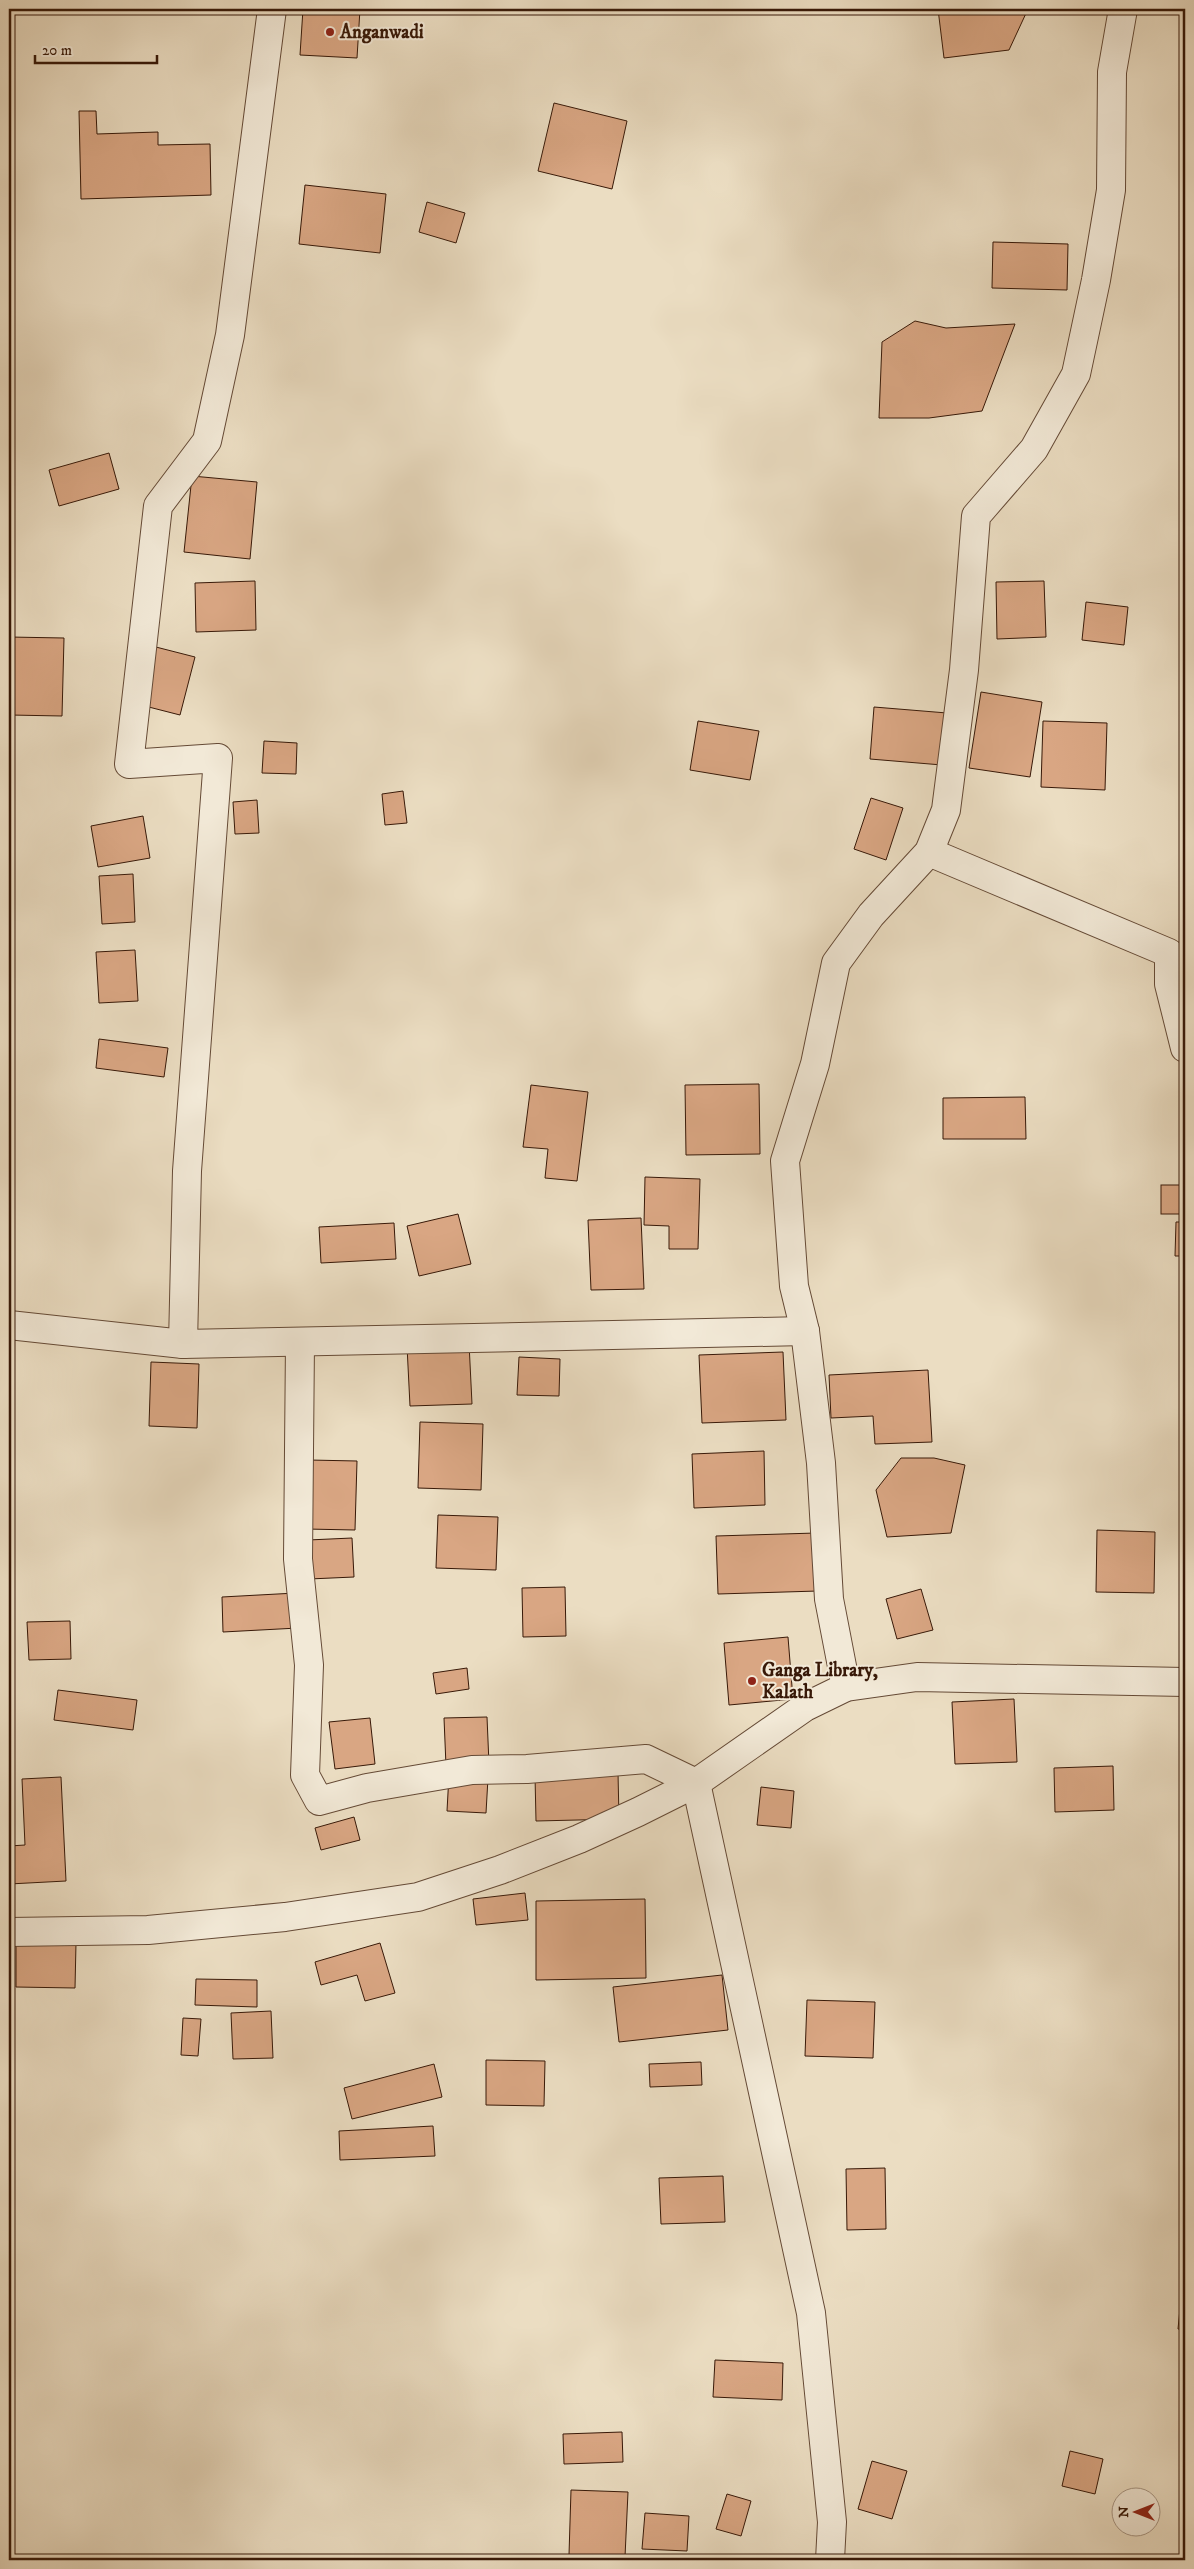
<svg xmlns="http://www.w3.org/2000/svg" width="1194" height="2569" font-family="'IM FELL DW Pica',serif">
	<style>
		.building { fill: #d9a683; stroke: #381908 }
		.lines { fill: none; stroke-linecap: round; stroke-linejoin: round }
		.minor-casing { stroke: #654a36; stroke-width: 30 }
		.minor { stroke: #f2e9d7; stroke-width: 28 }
		.poi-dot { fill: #8f2418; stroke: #f2e9d7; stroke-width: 2 }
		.labels { text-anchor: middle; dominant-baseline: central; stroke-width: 4; stroke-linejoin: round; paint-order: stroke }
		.poi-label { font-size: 19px; font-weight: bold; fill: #381908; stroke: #f2e9d7; text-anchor: start }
	</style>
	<rect width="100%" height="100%" fill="#ebddc2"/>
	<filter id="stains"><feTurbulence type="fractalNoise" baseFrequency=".004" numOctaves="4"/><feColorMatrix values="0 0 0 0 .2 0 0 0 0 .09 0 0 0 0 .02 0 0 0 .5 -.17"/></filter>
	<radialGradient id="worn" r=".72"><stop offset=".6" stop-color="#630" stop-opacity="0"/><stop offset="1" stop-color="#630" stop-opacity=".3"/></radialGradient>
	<!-- building -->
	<g class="building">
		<path d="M303,9h57l-3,49 -57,-3z"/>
		<path d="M938,9h90l-19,41 -65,8z"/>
		<path d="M554,103l73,18 -15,68 -74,-18z"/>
		<path d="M79,111h17l1,23 61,-2v13l52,-1 1,51 -130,4z"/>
		<path d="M305,185l81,9 -6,59 -81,-9z"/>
		<path d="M427,202l38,11 -9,30 -37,-11z"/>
		<path d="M993,242l75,2 -1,46 -75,-2z"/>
		<path d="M915,321l31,7 69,-4 -33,87 -53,7h-50l3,-76z"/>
		<path d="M109,453l10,36 -60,17 -10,-36z"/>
		<path d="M192,476l65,6 -7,77 -66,-7z"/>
		<path d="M255,581l1,49 -60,2 -1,-49z"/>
		<path d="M1044,581l2,56 -49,2 -1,-57z"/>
		<path d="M1086,602l42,5 -4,38 -42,-5z"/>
		<path d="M9,637l55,1 -2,78 -52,-1z"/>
		<path d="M152,646l43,11 -15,58 -43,-11z"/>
		<path d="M981,692l61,10 -12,75 -61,-9z"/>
		<path d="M874,707l73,6 -5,52 -72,-6z"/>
		<path d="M698,721l61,10 -9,49 -60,-10z"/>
		<path d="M1043,721l64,2 -2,67 -64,-3z"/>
		<path d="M264,741l33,2 -1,31 -34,-1z"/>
		<path d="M403,791l4,32 -22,2 -3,-31z"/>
		<path d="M871,798l32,10 -17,52 -32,-11z"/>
		<path d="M257,800l2,33 -24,1 -2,-32z"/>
		<path d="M143,816l7,42 -52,9 -7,-41z"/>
		<path d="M133,874l2,48 -33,2 -3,-48z"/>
		<path d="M135,950l3,51 -39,2 -3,-51z"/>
		<path d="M99,1039l69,9 -4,29 -68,-9z"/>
		<path d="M759,1084l1,70 -74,1 -1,-70z"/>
		<path d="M531,1085l57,7 -11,89 -32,-3 3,-29 -25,-2z"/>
		<path d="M1025,1097l1,42h-83v-41z"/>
		<path d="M645,1177l55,2 -2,70h-29v-23l-25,-1z"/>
		<rect x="1161" y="1185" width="24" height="29"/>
		<path d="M458,1214l13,50 -52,12 -12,-50z"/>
		<path d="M641,1218l3,71 -53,1 -3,-70z"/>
		<path d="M1176,1222h9v34h-10z"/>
		<path d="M394,1223l2,36 -75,4 -2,-36z"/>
		<path d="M469,1343l3,61 -62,2 -3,-60z"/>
		<path d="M783,1352l3,68 -84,3 -3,-68z"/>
		<path d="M519,1357l41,2 -1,37 -42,-1z"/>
		<path d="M151,1362l48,2 -2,64 -48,-2z"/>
		<path d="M928,1370l4,72 -57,2 -2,-28 -42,2 -2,-43z"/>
		<path d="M420,1422l63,2 -2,66 -63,-2z"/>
		<path d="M764,1451l1,54 -71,3 -2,-54z"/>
		<path d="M901,1458h33l31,7 -14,68 -64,4 -11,-47z"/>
		<path d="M309,1460l48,1 -2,69 -49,-1z"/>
		<path d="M438,1515l60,2 -2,53 -60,-2z"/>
		<path d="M1097,1530l58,2 -1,61 -58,-1z"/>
		<path d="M816,1533l2,58 -100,3 -2,-58z"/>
		<path d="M352,1538l2,39 -45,2 -1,-39z"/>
		<path d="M565,1587l1,49 -43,1 -1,-49z"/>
		<path d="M921,1589l12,41 -36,9 -11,-40z"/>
		<path d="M296,1593l2,35 -75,4 -1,-35z"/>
		<path d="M70,1621l1,38 -42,1 -2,-38z"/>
		<path d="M788,1637l5,62 -64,6 -5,-62z"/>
		<path d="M467,1668l2,21 -33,5 -3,-21z"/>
		<path d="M58,1690l79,10 -4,30 -79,-10z"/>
		<path d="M1014,1699l3,63 -62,2 -3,-62z"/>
		<path d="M487,1717l2,47 -43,2 -2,-48z"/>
		<path d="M370,1718l5,46 -40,5 -6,-47z"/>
		<path d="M1113,1766l1,44 -59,2 -1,-44z"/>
		<path d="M618,1772l1,47 -83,2 -1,-46z"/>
		<path d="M449,1775l39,3 -2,35 -39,-2z"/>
		<path d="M61,1777l5,104 -57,3v-38l16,-1 -3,-66z"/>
		<path d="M761,1787l33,4 -3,37 -34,-3z"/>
		<path d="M354,1817l6,23 -39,10 -6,-22z"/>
		<path d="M525,1893l3,27 -52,5 -3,-26z"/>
		<path d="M645,1899l1,79 -110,2v-79z"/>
		<path d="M16,1942l60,1 -1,45 -59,-1z"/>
		<path d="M380,1943l15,50 -30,8 -8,-26 -36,10 -6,-23z"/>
		<path d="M722,1975l6,55 -109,12 -6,-55z"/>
		<path d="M196,1979l61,1v27l-62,-2z"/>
		<path d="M807,2000l68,2 -2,56 -68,-2z"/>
		<path d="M271,2011l2,47 -40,1 -2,-46z"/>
		<path d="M183,2018l18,1 -3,37 -17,-1z"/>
		<path d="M486,2060l59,1 -1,45 -58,-1z"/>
		<path d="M701,2062l1,23 -52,2 -1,-23z"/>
		<path d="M434,2064l8,33 -90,22 -8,-31z"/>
		<path d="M433,2126l2,30 -95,4 -1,-29z"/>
		<path d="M885,2168l1,61 -39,1 -1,-61z"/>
		<path d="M723,2176l2,46 -64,2 -2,-46z"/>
		<path d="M1182,2288l3,1v41l-7,-1z"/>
		<path d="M715,2360l68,3 -1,37 -69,-3z"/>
		<path d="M622,2432l1,30 -59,2 -1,-30z"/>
		<path d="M1070,2451l33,8 -8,35 -33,-8z"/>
		<path d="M872,2461l35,10 -15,48 -34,-10z"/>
		<path d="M571,2490l57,2 -3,65 -56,-2z"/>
		<path d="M727,2494l24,7 -10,35 -25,-7z"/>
		<path d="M645,2513l44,3 -2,35 -45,-2z"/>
	</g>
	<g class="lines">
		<!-- minor casing -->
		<g class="minor-casing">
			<g id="minor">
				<path d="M929,852l240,101v31l16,64"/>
				<path d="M9,1325l174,19 622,-13"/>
				<path d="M300,1342l-2,217 11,106 -4,110 14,26 48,-13 105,-18 55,-1 119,-10 50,24 115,530 21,209 -2,38"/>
				<path d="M183,1344l4,-173 31,-413 -89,6 29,-258 49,-65 23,-106 42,-326"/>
				<path d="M846,1687l-17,-88 -8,-136 -16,-132 -11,-45 -9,-125 30,-97 21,-101 35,-48 58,-63 17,-42 18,-140 12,-154 58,-67 42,-75 20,-94 15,-90 1,-118 11,-63"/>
				<path d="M9,1932l139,-2 137,-13 133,-20 82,-27 79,-31 59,-27 58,-29 109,-76 41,-20 71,-10 268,5"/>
			</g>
		</g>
		<!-- minor -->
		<use href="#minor" class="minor"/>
	</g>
	<!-- markers -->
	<g class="poi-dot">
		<circle cx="330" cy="32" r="5"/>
		<circle cx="752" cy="1681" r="5"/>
	</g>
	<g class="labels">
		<!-- poi labels -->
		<g class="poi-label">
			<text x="340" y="32">Anganwadi</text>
			<text x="762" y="1670">Ganga Library,<tspan x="762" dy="22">Kalath</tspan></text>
		</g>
	</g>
	<!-- margin -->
	<rect width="1194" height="2569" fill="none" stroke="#ebddc2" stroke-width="30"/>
	<rect x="10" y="10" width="1174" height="2549" fill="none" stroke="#381908" stroke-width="2.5"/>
	<rect x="15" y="15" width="1164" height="2539" fill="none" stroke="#381908"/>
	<!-- north arrow -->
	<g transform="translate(1136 2512) rotate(270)"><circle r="24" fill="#f2e9d7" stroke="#a89684"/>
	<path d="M0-4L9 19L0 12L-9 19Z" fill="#8f2418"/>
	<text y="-8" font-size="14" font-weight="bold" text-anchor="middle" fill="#381908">N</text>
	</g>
	<!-- scale -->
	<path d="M35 55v8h122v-8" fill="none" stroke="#381908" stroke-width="2.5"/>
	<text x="42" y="55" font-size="15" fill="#381908" stroke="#f2e9d7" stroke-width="4" paint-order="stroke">20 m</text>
	<rect width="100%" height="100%" filter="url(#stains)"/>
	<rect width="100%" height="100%" fill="url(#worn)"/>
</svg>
